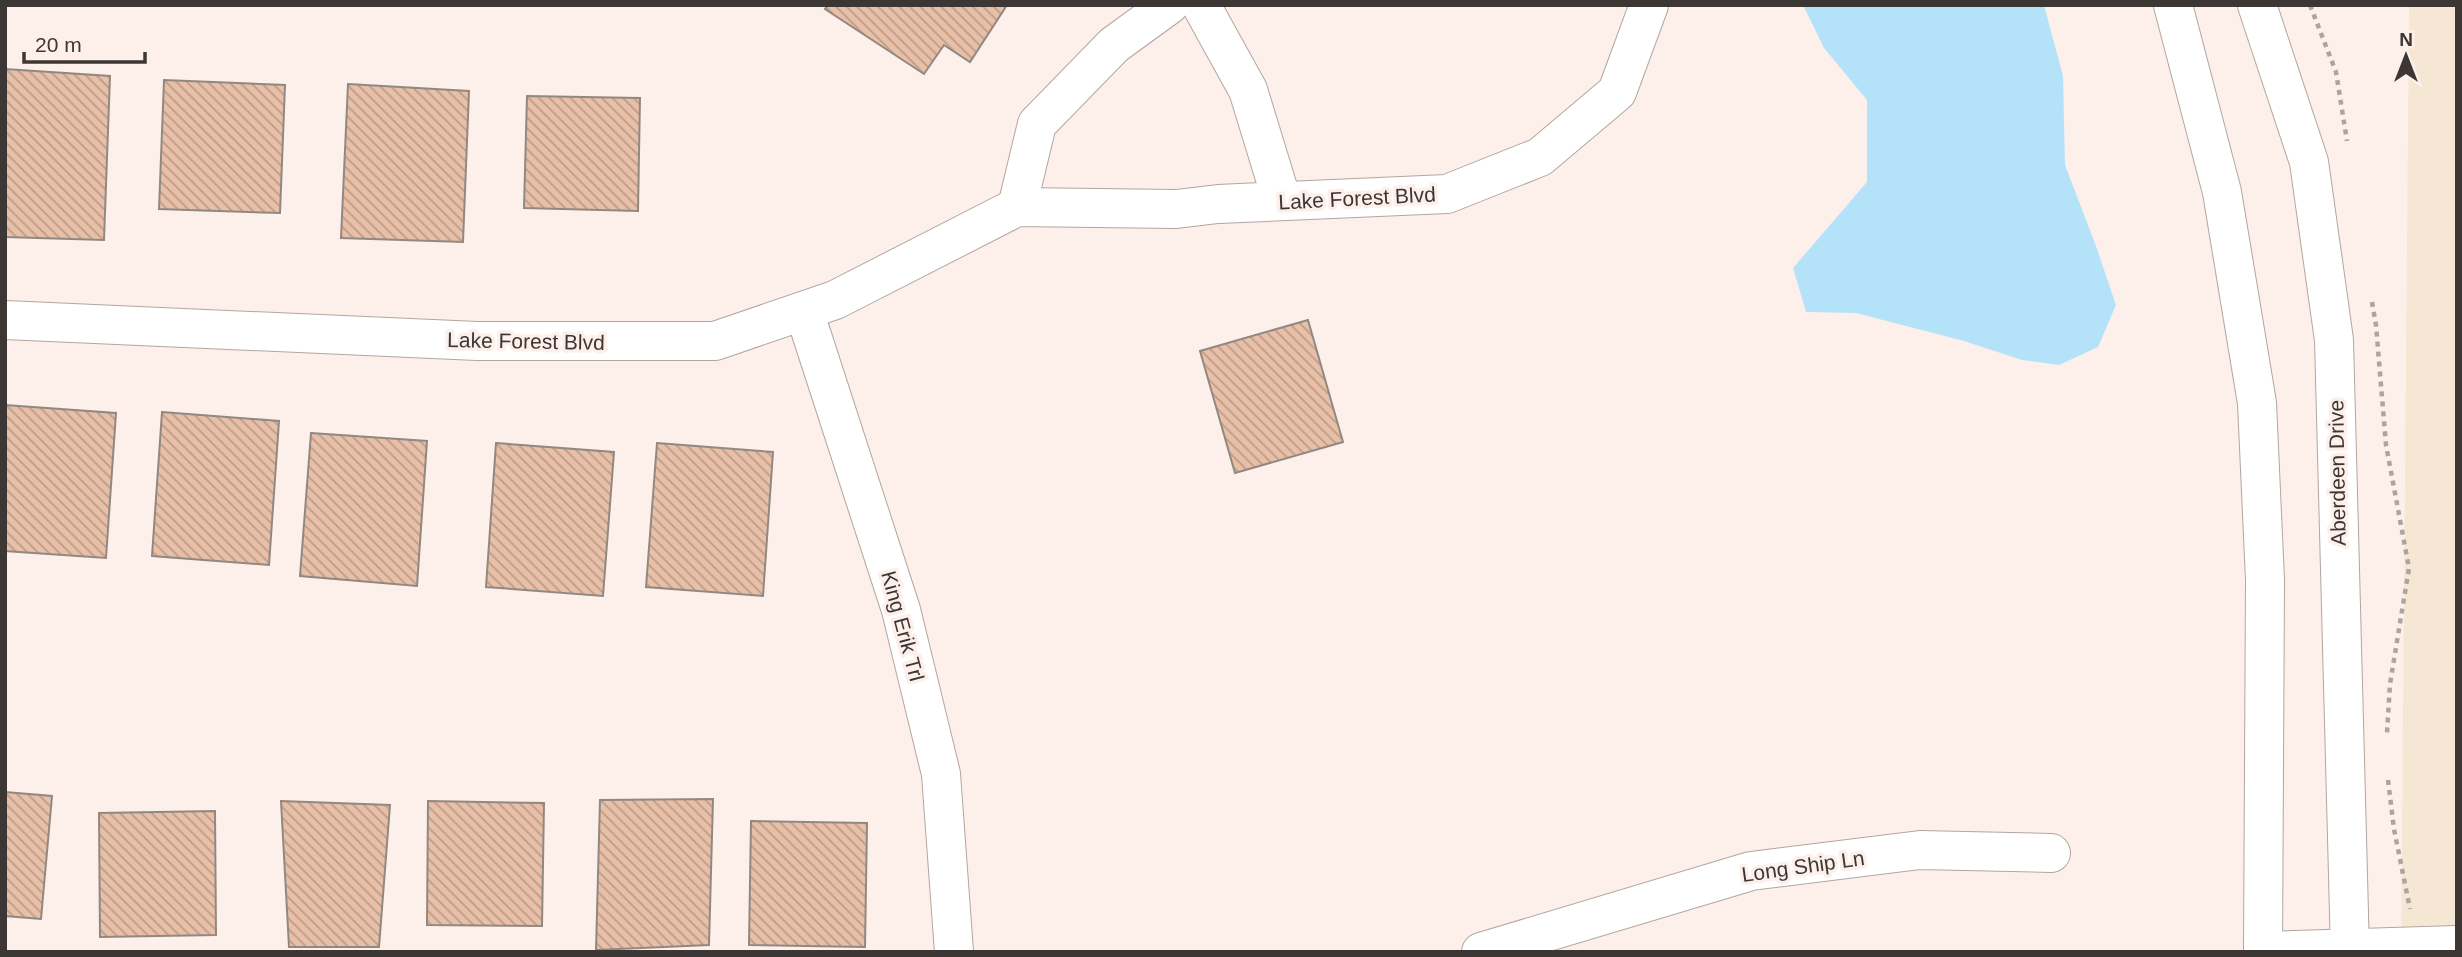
<svg xmlns="http://www.w3.org/2000/svg" width="2462" height="957" font-family="Helvetica,sans-serif">
	<style>
		.education { fill: #f6e6d4 }
		.water { fill: #b4e3f9 }
		.building { fill: url(#building-back-hatch); stroke: #928882; stroke-width: 2 }
		.lines { fill: none; stroke-linecap: round; stroke-linejoin: round }
		.minor-casing { stroke: #b2a6a1; stroke-width: 40 }
		.path { stroke: #ada39f; stroke-width: 4.5; stroke-dasharray: 5 5; stroke-linecap: butt }
		.minor { stroke: #fff; stroke-width: 38 }
		.labels { text-anchor: middle; dominant-baseline: central; stroke-width: 7; stroke-linejoin: round; paint-order: stroke }
		.street-label { font-size: 21px; fill: #3c3735; stroke: #fdf0eb }
	</style>
	<defs>
		<pattern id="building-back-hatch" width="6" height="6" patternUnits="userSpaceOnUse" patternTransform="scale(1.75)"><rect width="6" height="6" fill="#e8bfa7"/><path d="M-1 5l2 2M0 0l6 6M5-1l2 2" fill="none" stroke="#bd9c89"/></pattern>
	</defs>
	<rect width="100%" height="100%" fill="#fdf0eb"/>
	<!-- education -->
	<path class="education" d="M2409,5h48v947h-56z"/>
	<!-- water -->
	<path class="water" d="M1803,5h241l19,71 2,89 31,81 20,59 -18,42 -39,18 -37,-5 -58,-19 -108,-28 -50,-1 -13,-44 74,-86v-82l-43,-52z"/>
	<!-- building -->
	<g class="building">
		<path d="M828,5h179l-37,57 -26,-17 -20,29 -99,-65z"/>
		<path d="M5,69l105,7 -6,164 -99,-3z"/>
		<path d="M164,80l121,5 -5,128 -121,-4z"/>
		<path d="M348,84l121,7 -6,151 -122,-4z"/>
		<path d="M527,96l113,2 -2,113 -114,-3z"/>
		<path d="M1308,320l35,122 -108,31 -35,-122z"/>
		<path d="M5,405l111,8 -10,145 -101,-7z"/>
		<path d="M162,412l117,9 -10,144 -117,-9z"/>
		<path d="M311,433l116,8 -10,145 -117,-10z"/>
		<path d="M496,443l118,9 -11,144 -117,-9z"/>
		<path d="M657,443l116,9 -10,144 -117,-9z"/>
		<path d="M5,792l47,4 -11,123 -36,-3z"/>
		<path d="M713,799l-4,146 -113,5 4,-150z"/>
		<path d="M281,801l109,4 -11,142h-90z"/>
		<path d="M428,801l116,2 -2,123 -115,-1z"/>
		<path d="M215,811l1,124 -116,2 -1,-124z"/>
		<path d="M751,821l116,2 -2,124 -116,-2z"/>
	</g>
	<g class="lines">
		<!-- minor casing -->
		<g class="minor-casing">
			<g id="minor">
				<path d="M1201,5l47,85 34,111"/>
				<path d="M2173,5l49,187 35,211 8,177 -2,372"/>
				<path d="M2257,5l52,157 25,178 16,612"/>
				<path d="M1017,207l20,-83 77,-79 55,-40"/>
				<path d="M804,311l97,299 40,164 13,178"/>
				<path d="M5,320l472,21h238l120,-41 182,-93 159,2 42,-5 229,-10 93,-37 77,-65 32,-87"/>
				<path d="M2263,951l194,-6"/>
				<path d="M1481,952l270,-81 169,-21 131,3"/>
			</g>
		</g>
		<!-- path -->
		<g class="path">
			<path d="M2310,5l26,67 11,69"/>
			<path d="M2372,302l4,23 10,120 23,123 -19,116 -3,49"/>
			<path d="M2388,780l6,49 16,80"/>
		</g>
		<!-- minor -->
		<use href="#minor" class="minor"/>
	</g>
	<g class="labels">
		<!-- street labels -->
		<g class="street-label">
			<text transform="translate(1357 198) rotate(-3)">Lake Forest Blvd</text>
			<text transform="translate(526 341) rotate(1)">Lake Forest Blvd</text>
			<text transform="translate(2337 473) rotate(-91)">Aberdeen Drive</text>
			<text transform="translate(903 626) rotate(75)">King Erik Trl</text>
			<text transform="translate(1803 866) rotate(-8)">Long Ship Ln</text>
		</g>
	</g>
	<!-- border -->
	<rect width="2462" height="957" fill="none" stroke="#3c3735" stroke-width="14"/>
	<!-- north arrow -->
	<g transform="translate(2406 56)" stroke="#fdf0eb" stroke-width="5" paint-order="stroke">
	<path d="M0-5L12 26L0 18L-12 26Z" fill="#3c3735"/>
	<text y="-10" font-size="19" font-weight="bold" text-anchor="middle" fill="#3c3735">N</text>
	</g>
	<!-- scale -->
	<path d="M24 52v10h121v-10" fill="none" stroke="#3c3735" stroke-width="3.5"/>
	<text x="35" y="52" font-size="21" fill="#3c3735" stroke="#fdf0eb" stroke-width="5" paint-order="stroke">20 m</text>
</svg>
